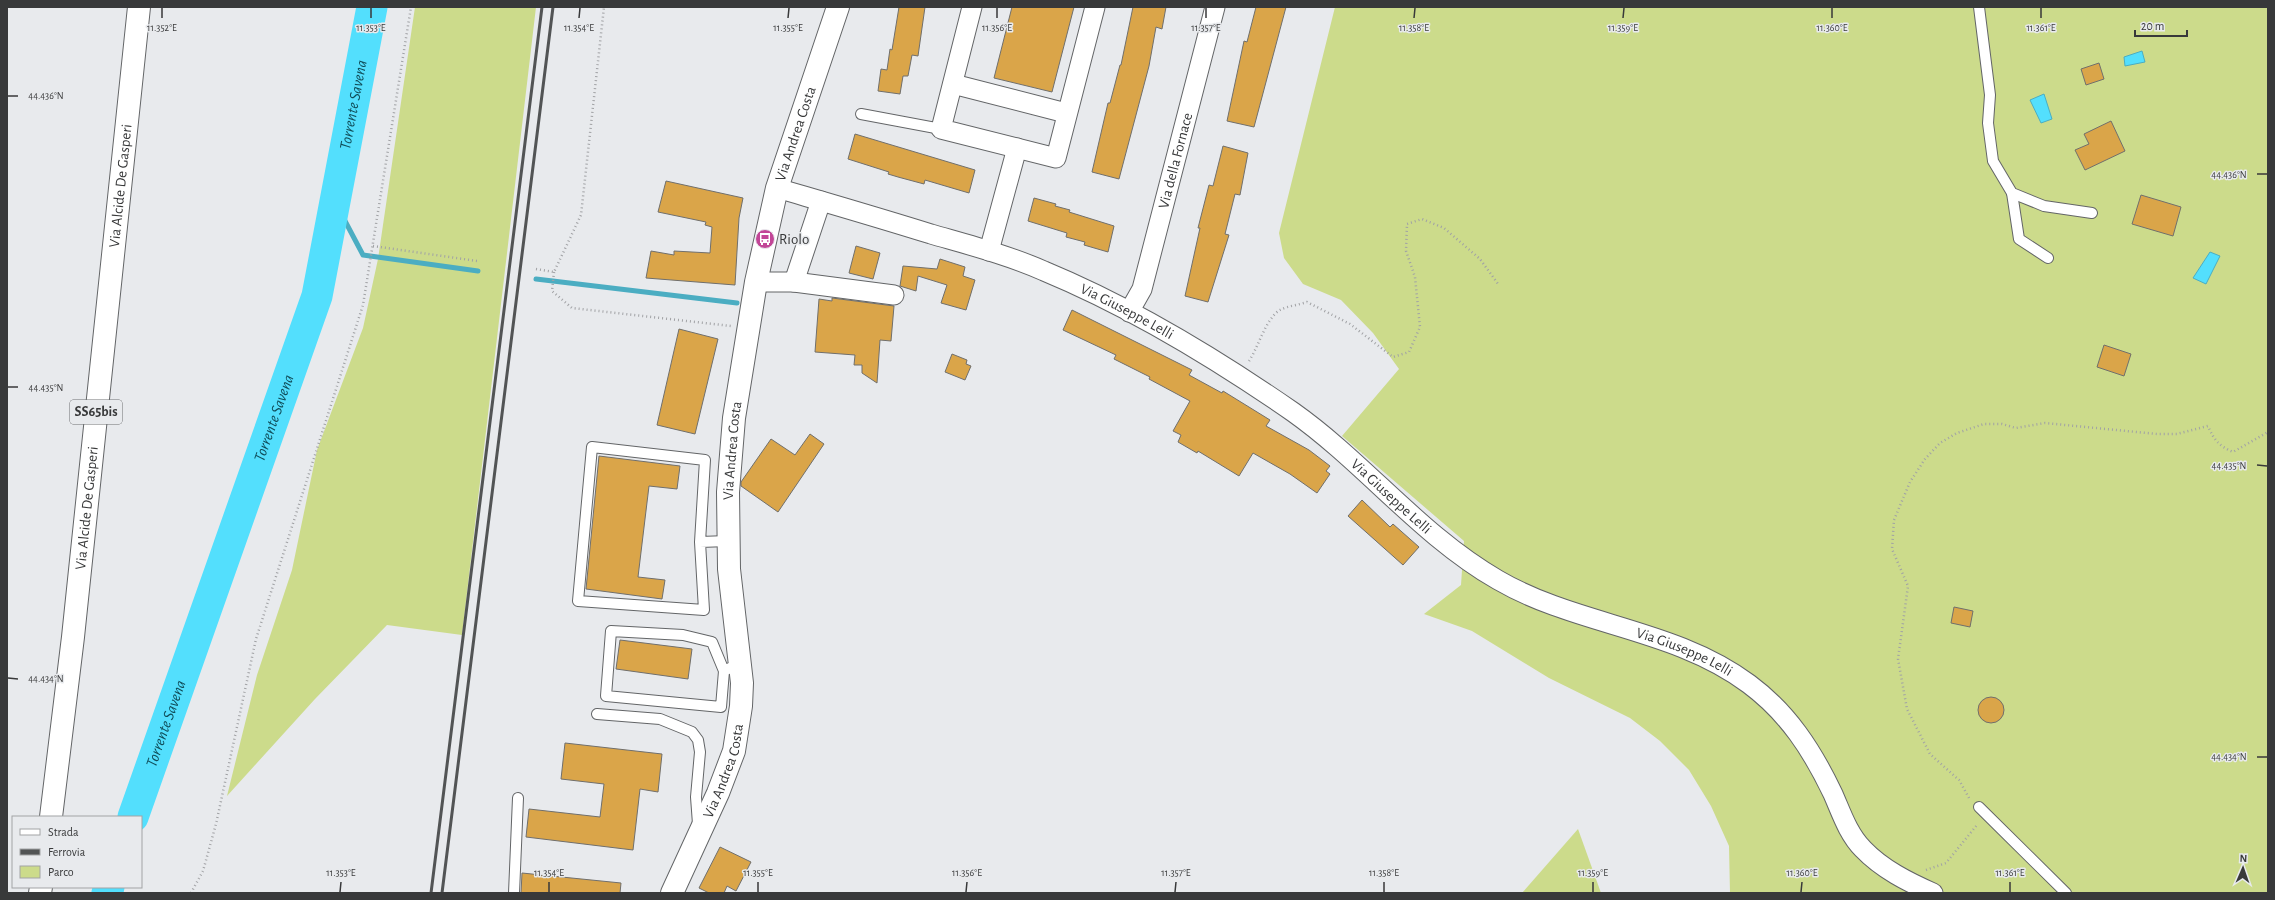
<svg xmlns="http://www.w3.org/2000/svg" width="2275" height="900" font-family="'Alegreya Sans',sans-serif">
	<style>
		.green { fill: #ccdb8b }
		.water { fill: #53dffd; stroke: #4badc2 }
		.lines { fill: none; stroke-linecap: round; stroke-linejoin: round }
		.stream { stroke: #4badc2; stroke-width: 5 }
		.river { stroke: #53dffd; stroke-width: 31 }
		.building { fill: #daa549; stroke: #706f6c }
		.lane-casing { stroke: #636567; stroke-width: 12 }
		.street-casing { stroke: #636567; stroke-width: 21 }
		.secondary-casing { stroke: #636567; stroke-width: 24 }
		.primary-casing { stroke: #636567; stroke-width: 24 }
		.path { stroke: #a1a2a5; stroke-width: 2.5; stroke-dasharray: 1 3; stroke-linecap: butt }
		.lane { stroke: #fff; stroke-width: 10 }
		.street { stroke: #fff; stroke-width: 19 }
		.secondary { stroke: #fff; stroke-width: 22 }
		.primary { stroke: #fff; stroke-width: 22 }
		.rail { stroke: #525455; stroke-width: 3 }
		.ticks { fill: none; stroke: #38393a; stroke-width: 1.5 }
		.labels { text-anchor: middle; dominant-baseline: central; stroke-width: 3; stroke-linejoin: round; paint-order: stroke }
		.shield { fill: #e8eaed; stroke: #6d6e70; stroke-width: 1 }
		.shield-label { font-size: 14px; font-weight: bold; fill: #38393a }
		.street-label { font-size: 15px; fill: #38393a; stroke: #e8eaed }
		.poi-label { font-size: 15px; fill: #38393a; stroke: #e8eaed; text-anchor: start }
		.water-label { font-size: 16px; font-style: italic; fill: #104d59; stroke: #e8eaed }
		.ticks-label { font-size: 10px; text-anchor: middle; fill: #38393a; stroke: #e8eaed; stroke-width: 3; stroke-linejoin: round; paint-order: stroke }
	</style>
	<rect width="100%" height="100%" fill="#e8eaed"/>
	<!-- green -->
	<g class="green">
		<path d="M415,7h121l-74,628 -75,-10 -72,74 -88,97 30,-121 35,-105 25,-120 46,-122 15,-69z"/>
		<path d="M1335,7h933v886h-538l-1,-47 -18,-40 -22,-36 -29,-29 -30,-23 -81,-40 -77,-47 -48,-17 37,-29 3,-44 -122,-105 57,-67 -26,-36 -32,-33 -38,-16 -19,-26 -5,-25z"/>
		<path d="M1578,829l23,64h-79z"/>
	</g>
	<!-- water -->
	<g class="water">
		<path d="M2142,51l3,11 -20,4 -1,-9z"/>
		<path d="M2044,94l8,25 -11,4 -11,-23z"/>
		<path d="M2210,252l10,4 -14,28 -13,-6z"/>
	</g>
	<g class="lines">
		<!-- stream -->
		<g class="stream">
			<path d="M335,202l28,53 115,16"/>
			<path d="M536,279l201,24"/>
		</g>
		<!-- river -->
		<g class="river">
			<path id="s1" d="M133,817l184,-521 55,-289"/>
			<path d="M107,893l2,-6"/>
		</g>
	</g>
	<!-- building -->
	<g class="building">
		<path d="M899,7h26l-7,49 -6,-1 -4,21h-5l-3,18 -22,-3 3,-22 6,1 3,-21 2,1z"/>
		<path d="M1012,7h62l-22,85 -58,-14z"/>
		<path d="M1133,7h33l-4,22 -6,-2 -7,39 -30,113 -27,-7 16,-69h2l10,-38h1z"/>
		<path d="M1256,7h30l-32,120 -27,-6 17,-80 3,1z"/>
		<path d="M2099,63l5,16 -18,6 -5,-16z"/>
		<path d="M2111,121l14,30 -40,19 -10,-20 14,-6 -5,-10z"/>
		<path d="M855,134l120,36 -6,23 -44,-13 -1,4 -26,-7 -10,-3 1,-2 -41,-13z"/>
		<path d="M1223,146l25,7 -8,42 -5,-1 -10,40 4,1 -21,67 -23,-6 15,-68h-2l11,-43 4,1z"/>
		<path d="M666,181l77,17 -4,20 -4,67 -89,-7 5,-27 23,4v-4l36,2 2,-26 -7,-2 1,-3 -48,-10z"/>
		<path d="M2141,195l40,12 -8,29 -41,-12z"/>
		<path d="M1034,198l22,6 -1,2 15,4 -1,2 45,14 -6,26 -24,-7 1,-3 -19,-5 1,-4 -39,-12z"/>
		<path d="M856,246l24,7 -7,26 -24,-6z"/>
		<path d="M940,259l25,8 -2,9 12,4 -9,30 -25,-7 6,-18 -29,-9 -2,15 -16,-5 3,-20 34,3z"/>
		<path d="M832,298l62,8 -3,35 -11,-1 -3,43 -15,-10v-8h-8l1,-10 -40,-3 4,-53 13,2z"/>
		<path d="M1072,310l120,60 -3,5 33,18 1,-2 47,29 -4,6 43,24 21,16 -4,5 4,3 -13,19 -27,-19 -37,-21 -14,23 -41,-25 -1,2 -19,-11 3,-7 -8,-4 17,-30 -41,-22 1,-2 -36,-18 2,-4 -53,-25z"/>
		<path d="M679,329l39,10 -23,95 -38,-9z"/>
		<path d="M2104,345l27,9 -7,22 -27,-9z"/>
		<path d="M952,354l15,6 -1,4 5,2 -6,14 -20,-8z"/>
		<path d="M810,434l14,10 -46,68 -37,-26v-4l30,-43 24,16z"/>
		<path d="M599,456l81,10 -3,23 -28,-3 -11,91 27,3 -3,19 -76,-10z"/>
		<path d="M1362,500l28,27 3,-3 26,23 -16,18 -55,-49z"/>
		<path d="M1954,607l19,4 -3,16 -19,-4z"/>
		<path d="M620,640l72,9 -4,30 -72,-10z"/>
		<circle cx="1991" cy="710" r="13"/>
		<path d="M565,743l97,11 -4,38 -18,-3 -7,61 -107,-13 3,-28 71,8 4,-33 -43,-5z"/>
		<path d="M720,847l31,15 -15,29 -9,-5 -3,7h-15l-10,-5z"/>
		<path d="M522,873l99,10 -1,10h-99z"/>
	</g>
	<g class="lines">
		<!-- lane casing -->
		<g class="lane-casing">
			<g id="lane">
				<path d="M1979,7l11,88 -2,28 5,38 19,32 32,13 48,7"/>
				<path d="M861,114l80,15"/>
				<path d="M2012,193l7,46 29,19"/>
				<path d="M700,542l5,-82 -113,-13 -14,154 126,9 -4,-68 28,-1"/>
				<path d="M724,671l-12,-29 -29,-7 -72,-4 -5,65 115,11 3,-36 16,-8"/>
				<path d="M597,714l63,5 32,13 6,8 2,12 -4,45 2,27"/>
				<path d="M1979,807l87,86"/>
				<path d="M514,893l4,-95"/>
			</g>
		</g>
		<!-- street casing -->
		<g class="street-casing">
			<g id="street">
				<path d="M972,7l-31,122 115,29 39,-151"/>
				<path d="M953,84l113,29"/>
				<path id="s2" d="M777,188c51,15 103,30 154,46 38,11 77,21 113,37 87,36 171,87 249,141 72,51 128,124 205,168 79,46 176,48 251,104 39,29 63,66 84,110 8,18 15,40 30,55 19,20 45,33 70,44"/>
				<path d="M989,251l28,-103"/>
				<path d="M756,282h38l100,13"/>
				<path d="M794,282l27,-81"/>
				<path id="s3" d="M1129,312l13,-23 73,-282"/>
			</g>
		</g>
		<!-- secondary casing -->
		<g class="secondary-casing">
			<g id="secondary">
				<path id="s4" d="M672,893l46,-100 16,-42 7,-45 1,-23 -13,-114 -1,-77 6,-74 22,-136 21,-94 61,-181"/>
			</g>
		</g>
		<!-- primary casing -->
		<g class="primary-casing">
			<g id="primary">
				<path id="s5" d="M51,817l22,-180 66,-630"/>
				<path d="M40,893l1,-6"/>
			</g>
		</g>
		<!-- path -->
		<g class="path">
			<path d="M373,246l104,15"/>
			<path d="M536,269l18,3 27,-57 23,-208"/>
			<path d="M554,272l-2,19 20,17 159,18"/>
			<path d="M1249,361c9,-13 17,-43 31,-51 7,-4 19,-5 27,-8l43,22 43,33 16,-5 11,-25 -5,-50 -9,-26 1,-27 15,-5 22,9 36,31 18,25"/>
			<path d="M1969,798l-10,-18 -29,-26 -23,-45 -9,-50 10,-73 -16,-37 2,-29 16,-38 15,-23 15,-16 17,-10 27,-9h18l14,4 29,-5 112,11h20l31,-8c6,14 11,20 25,26l35,-20"/>
			<path d="M1926,870l20,-7 31,-38"/>
			<path d="M191,893l12,-22 13,-47 40,-185 107,-334 48,-298"/>
		</g>
		<!-- lane -->
		<use href="#lane" class="lane"/>
		<!-- street -->
		<use href="#street" class="street"/>
		<!-- secondary -->
		<use href="#secondary" class="secondary"/>
		<!-- primary -->
		<use href="#primary" class="primary"/>
		<!-- rail -->
		<g class="rail">
			<path d="M431,893l111,-886"/>
			<path d="M442,893l111,-886"/>
		</g>
	</g>
	<!-- ticks -->
	<path class="ticks" d="M162,18v-10M371,18v-10M579,18l1,-10M788,18l1,-10M997,18v-10M1206,18v-10M1414,18l1,-10M1623,18l1,-10M1832,18v-10M2041,18v-10M8,96h10M2257,174h10M8,387h10M2257,465l10,1M8,678l10,1M2257,757h10M340,892l1,-10M549,892v-10M758,892v-10M966,892l1,-10M1175,892l1,-10M1384,892v-10M1593,892v-10M1801,892l1,-10M2010,892v-10"/>
	<!-- icons -->
	<defs>
		<g id="bus-disc" transform="scale(1)"><circle r="9.5" fill="#c24697" stroke="#e8eaed"/><path d="M-5-6H5V4H4V6H2V4H-2V6H-4V4H-5ZM-3.5-4V0h7V-4ZM-3.5 1.2v1.5H-2V1.2ZM2 1.2v1.5H3.5V1.2Z" fill="#fff"/></g>
	</defs>
	<g fill-rule="evenodd">
		<use href="#bus-disc" x="765" y="239"/>
	</g>
	<g class="labels">
		<!-- shield labels -->
		<rect class="shield" x="70" y="400" width="52" height="24" rx="3"/>
		<g class="shield-label">
			<text x="96" y="412">SS65bis</text>
		</g>
		<!-- street labels -->
		<g class="street-label">
			<text stroke="none"><textPath href="#s4" startOffset="781">Via Andrea Costa</textPath></text>
			<text stroke="none"><textPath href="#s3" startOffset="159">Via della Fornace</textPath></text>
			<text stroke="none"><textPath href="#s5" startOffset="635">Via Alcide De Gasperi</textPath></text>
			<text stroke="none"><textPath href="#s2" startOffset="372">Via Giuseppe Lelli</textPath></text>
			<text stroke="none"><textPath href="#s4" startOffset="457">Via Andrea Costa</textPath></text>
			<text stroke="none"><textPath href="#s2" startOffset="696">Via Giuseppe Lelli</textPath></text>
			<text stroke="none"><textPath href="#s5" startOffset="311">Via Alcide De Gasperi</textPath></text>
			<text stroke="none"><textPath href="#s2" startOffset="1032">Via Giuseppe Lelli</textPath></text>
			<text stroke="none"><textPath href="#s4" startOffset="133">Via Andrea Costa</textPath></text>
		</g>
		<!-- poi labels -->
		<g class="poi-label">
			<text x="779" y="239">Riolo</text>
		</g>
		<!-- water labels -->
		<g class="water-label">
			<text stroke="none"><textPath href="#s1" startOffset="747">Torrente Savena</textPath></text>
			<text stroke="none"><textPath href="#s1" startOffset="423">Torrente Savena</textPath></text>
			<text stroke="none"><textPath href="#s1" startOffset="99">Torrente Savena</textPath></text>
		</g>
	</g>
	<g class="ticks-label">
		<text x="162" y="31">11.352°E</text>
		<text x="371" y="31">11.353°E</text>
		<text x="579" y="31">11.354°E</text>
		<text x="788" y="31">11.355°E</text>
		<text x="997" y="31">11.356°E</text>
		<text x="1206" y="31">11.357°E</text>
		<text x="1414" y="31">11.358°E</text>
		<text x="1623" y="31">11.359°E</text>
		<text x="1832" y="31">11.360°E</text>
		<text x="2041" y="31">11.361°E</text>
		<text x="46" y="99">44.436°N</text>
		<text x="2229" y="178">44.436°N</text>
		<text x="46" y="391">44.435°N</text>
		<text x="2229" y="469">44.435°N</text>
		<text x="46" y="682">44.434°N</text>
		<text x="2229" y="760">44.434°N</text>
		<text x="341" y="876">11.353°E</text>
		<text x="549" y="876">11.354°E</text>
		<text x="758" y="876">11.355°E</text>
		<text x="967" y="876">11.356°E</text>
		<text x="1176" y="876">11.357°E</text>
		<text x="1384" y="876">11.358°E</text>
		<text x="1593" y="876">11.359°E</text>
		<text x="1802" y="876">11.360°E</text>
		<text x="2010" y="876">11.361°E</text>
	</g>
	<!-- border -->
	<rect width="2275" height="900" fill="none" stroke="#38393a" stroke-width="16"/>
	<!-- legend -->
	<rect x="12" y="816" width="130" height="72" fill="#e8eaed" stroke="#a2a3a5"/>
	<rect x="20" y="829" width="20" height="6" fill="#ffffff" stroke="#a2a3a5"/>
	<text x="48" y="836" font-size="12" fill="#38393a">Strada</text>
	<rect x="20" y="849" width="20" height="6" fill="#525455" stroke="#a2a3a5"/>
	<text x="48" y="856" font-size="12" fill="#38393a">Ferrovia</text>
	<rect x="20" y="866" width="20" height="12" fill="#ccdb8b" stroke="#a2a3a5"/>
	<text x="48" y="876" font-size="12" fill="#38393a">Parco</text>
	<!-- north arrow -->
	<g transform="translate(2243 868) rotate(2)" stroke="#e8eaed" stroke-width="3" paint-order="stroke">
	<path d="M0-3L7 15L0 10L-7 15Z" fill="#38393a"/>
	<text y="-6" font-size="11" font-weight="bold" text-anchor="middle" fill="#38393a">N</text>
	</g>
	<!-- scale -->
	<path d="M2135 30v6h52v-6" fill="none" stroke="#38393a" stroke-width="2"/>
	<text x="2141" y="30" font-size="12" fill="#38393a" stroke="#e8eaed" stroke-width="3" paint-order="stroke">20 m</text>
</svg>
